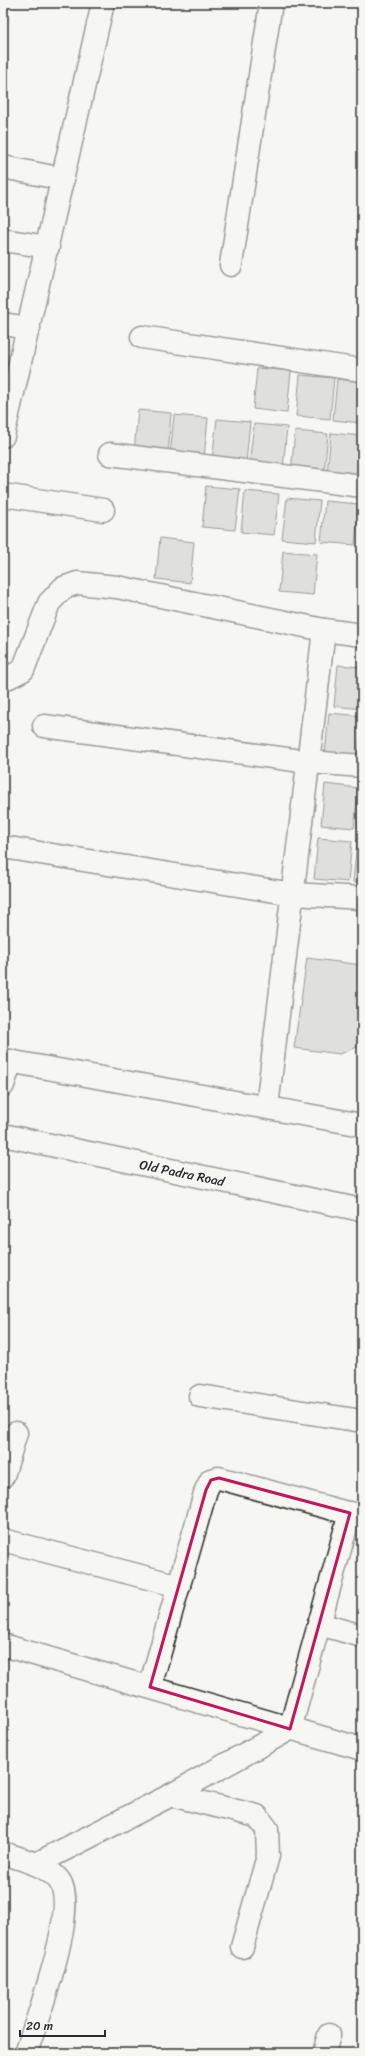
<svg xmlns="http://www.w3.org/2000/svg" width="365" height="2056" font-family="Sriracha,sans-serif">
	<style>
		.building { fill: #c3c3c0; stroke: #2b2b2b }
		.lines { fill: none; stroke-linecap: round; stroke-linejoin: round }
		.minor-casing { stroke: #2b2b2b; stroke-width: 25 }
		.major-casing { stroke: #2b2b2b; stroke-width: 25 }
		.minor { stroke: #f6f6f2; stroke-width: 22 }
		.major { stroke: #f6f6f2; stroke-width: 22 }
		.marked { fill: none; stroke: #c2185b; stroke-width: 3; stroke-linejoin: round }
		.labels { text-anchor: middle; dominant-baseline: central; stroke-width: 3; stroke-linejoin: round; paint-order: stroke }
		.street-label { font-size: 13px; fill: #2b2b2b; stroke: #f6f6f2 }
	</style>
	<rect width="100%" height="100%" fill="#f6f6f2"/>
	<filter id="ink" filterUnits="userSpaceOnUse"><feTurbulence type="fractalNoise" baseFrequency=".025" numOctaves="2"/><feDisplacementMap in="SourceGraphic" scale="8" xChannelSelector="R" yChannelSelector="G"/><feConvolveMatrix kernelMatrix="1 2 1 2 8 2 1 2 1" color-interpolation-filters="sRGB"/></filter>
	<g filter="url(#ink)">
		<!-- building -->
		<g class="building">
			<path d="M257,368l34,3 -4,42 -34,-4z"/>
			<path d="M300,375l34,3 -4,41 -34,-3z"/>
			<path d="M337,379l25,3v41l-29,-3z"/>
			<path d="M138,410l33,3 -3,42 -34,-4z"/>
			<path d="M174,415l34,3 -4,41 -34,-3z"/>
			<path d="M217,419l33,3 -4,41 -34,-3z"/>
			<path d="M254,424l33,3 -4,42 -34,-4z"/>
			<path d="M295,431l33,3 -4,40 -33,-2z"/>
			<path d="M331,433l31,3 -1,41 -34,-3z"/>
			<path d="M206,486l34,3 -5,41 -33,-3z"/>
			<path d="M245,491l34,3 -5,41 -33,-3z"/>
			<path d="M287,498l33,3 -4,41 -34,-3z"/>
			<path d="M325,501l34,3 -4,41 -34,-3z"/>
			<path d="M160,538l34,4 -4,41 -34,-4z"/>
			<path d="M283,551l34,3 -4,41 -34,-3z"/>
			<path d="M338,665l24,2v42l-28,-3z"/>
			<path d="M329,713l33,3 -4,41 -33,-3z"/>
			<path d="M325,784l34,4 -5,40 -33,-3z"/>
			<path d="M361,787h1v42l-5,-1z"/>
			<path d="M318,838l34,3 -4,41 -34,-3z"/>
			<path d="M357,841h5v42l-9,-1z"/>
			<path d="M307,958l55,7v80l-22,9 -46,-6z"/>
		</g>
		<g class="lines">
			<!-- minor casing -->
			<g class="minor-casing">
				<g id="minor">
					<path d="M3,167l60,12"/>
					<path d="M3,240l45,7"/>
					<path d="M231,265l40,-262"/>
					<path d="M3,324l26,4"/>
					<path d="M142,337l220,33"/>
					<path d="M3,436l100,-433"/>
					<path d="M110,454l252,32"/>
					<path d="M3,495l100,15"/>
					<path d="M3,678h4l16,-8 26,-67 14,-15 14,-5 40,4 207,43"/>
					<path d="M44,726l265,36 53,4"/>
					<path d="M3,847l290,47 69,4"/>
					<path d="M3,1085l8,-24"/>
					<path d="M267,1107l57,-477 38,5"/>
					<path d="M200,1396l162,25"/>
					<path d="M3,1476l13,-43"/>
					<path d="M3,1540l176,46"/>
					<path d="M319,1624l43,12"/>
					<path d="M3,1645l359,104"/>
					<path d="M150,1687l56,-197 5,-10 8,-2 143,39"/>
					<path d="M171,1795l86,21 10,13 1,27 -26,91"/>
					<path d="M3,1853c18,6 41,11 55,26 23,26 -22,142 -32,174"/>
					<path d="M36,1864l135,-69 119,-66 60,-216"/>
					<path d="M324,2053l5,-18"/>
				</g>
			</g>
			<!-- major casing -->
			<g class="major-casing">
				<g id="major">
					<path d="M3,1060l359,65"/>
					<path id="s1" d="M3,1135l359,75"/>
				</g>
			</g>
			<!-- minor -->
			<use href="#minor" class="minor"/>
			<!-- major -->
			<use href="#major" class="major"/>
		</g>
	</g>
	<!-- marked area -->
	<path d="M0 0H365V2056H0ZM219,1478l131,35 -60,216 -140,-42 56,-197 5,-10z" fill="#f6f6f2" fill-opacity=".55" fill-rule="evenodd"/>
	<path class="marked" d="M219,1478l131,35 -60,216 -140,-42 56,-197 5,-10z"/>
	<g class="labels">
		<!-- street labels -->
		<g class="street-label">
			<text stroke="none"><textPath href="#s1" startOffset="183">Old Padra Road</textPath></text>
		</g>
	</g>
	<!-- margin -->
	<rect width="365" height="2056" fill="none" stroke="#f6f6f2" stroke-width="16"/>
	<rect x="8" y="8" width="349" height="2040" fill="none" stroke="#2b2b2b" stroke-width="1.5" filter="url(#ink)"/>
	<!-- scale -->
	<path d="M20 2030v6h85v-6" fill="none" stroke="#2b2b2b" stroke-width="2"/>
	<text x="26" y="2030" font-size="12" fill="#2b2b2b" stroke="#f6f6f2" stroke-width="3" paint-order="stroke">20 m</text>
</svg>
